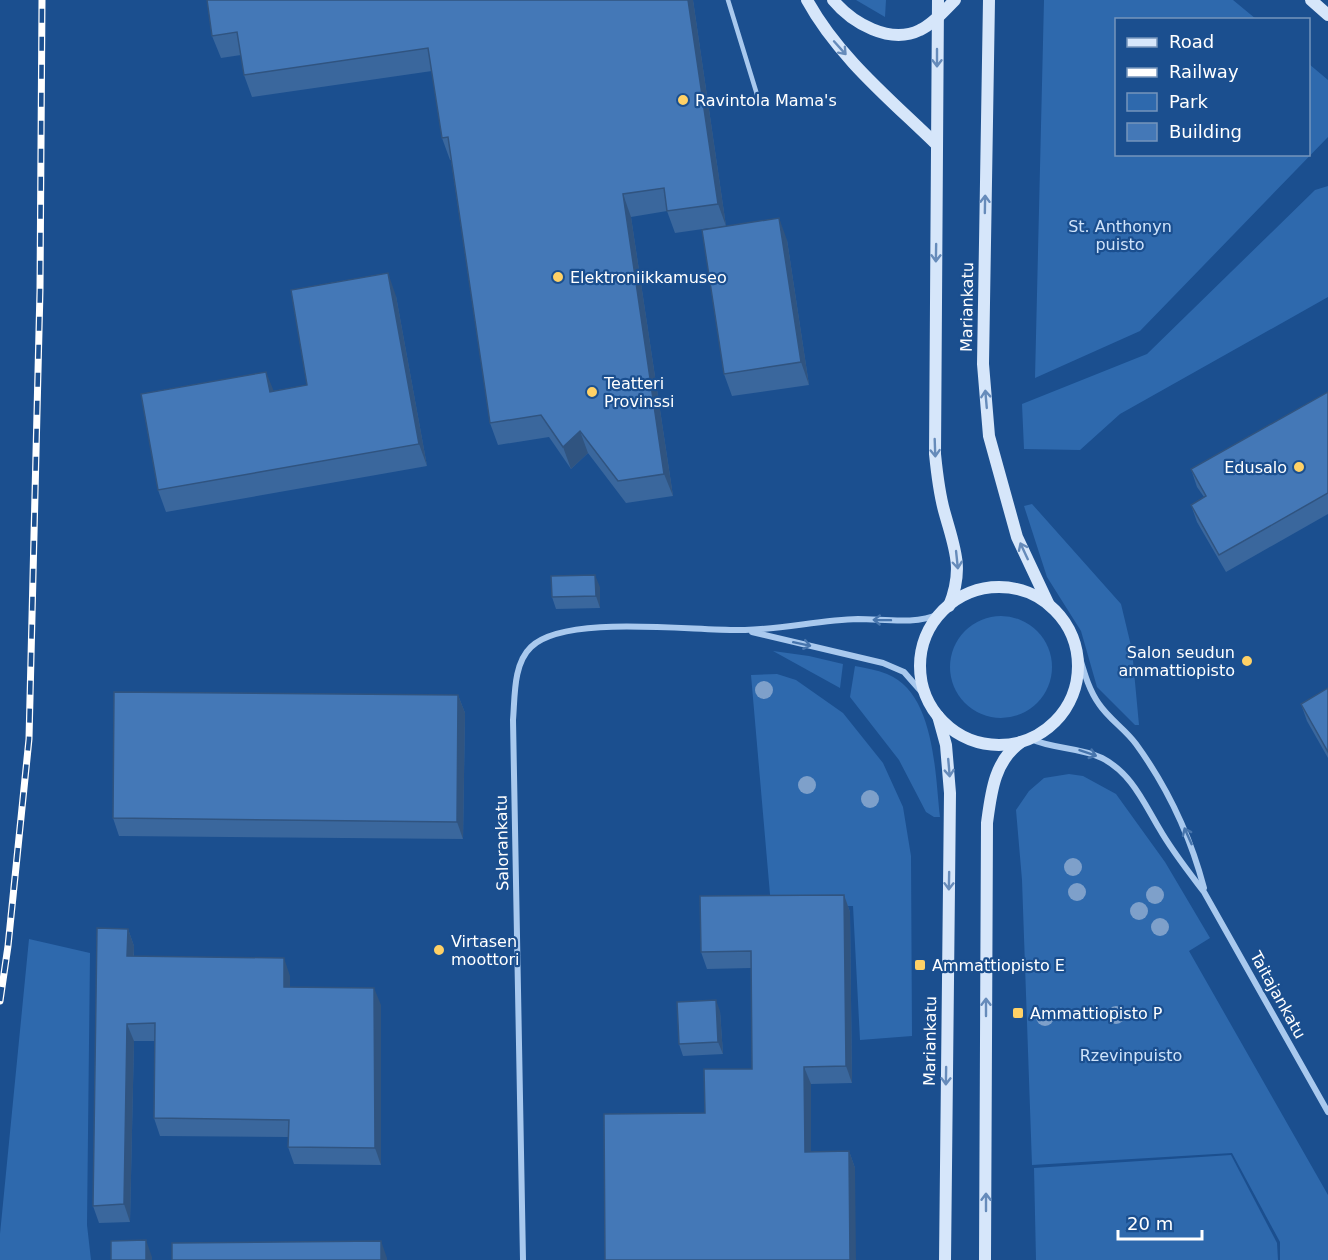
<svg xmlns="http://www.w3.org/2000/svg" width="1328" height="1260" font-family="'DejaVu Sans',sans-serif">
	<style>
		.green { fill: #2e69ad }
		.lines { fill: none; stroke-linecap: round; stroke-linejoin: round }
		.lane { stroke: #a9c9ee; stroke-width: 4.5 }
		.street { stroke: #a9c9ee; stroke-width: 6 }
		.secondary { stroke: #d6e6fa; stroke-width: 12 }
		.rail-casing { stroke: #fff; stroke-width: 7 }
		.rail { stroke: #1b4f8f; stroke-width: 4.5; stroke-dasharray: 14; stroke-linecap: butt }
		.tree { fill: #7ea0ca }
		.wall { fill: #3a679d }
		.shaded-wall { fill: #305480 }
		.building { fill: #4478b7; stroke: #305480; stroke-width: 1.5 }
		.oneway { stroke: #668bba }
		.oneway2 { stroke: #4674ac }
		.poi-dot { fill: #ffd166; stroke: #1b4f8f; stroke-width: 2 }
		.labels { text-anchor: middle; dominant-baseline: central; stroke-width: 4.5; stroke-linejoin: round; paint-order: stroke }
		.poi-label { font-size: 16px; fill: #fff; stroke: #1b4f8f; text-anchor: start }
		.park-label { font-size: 16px; fill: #cfe3fa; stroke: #1b4f8f }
		.street-label { font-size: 16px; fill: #fff; stroke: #1b4f8f }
	</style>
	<rect width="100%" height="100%" fill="#1b4f8f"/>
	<!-- green -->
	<g class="green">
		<path d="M856,0h30l-1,17z"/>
		<path d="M1044,0h189l23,19 -140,1v134h192l1,-90 19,16v57l-188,194 -105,47z"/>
		<path d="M1328,186v111l-208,117 -40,36 -56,-1 -2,-45 125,-50 168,-164z"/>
		<path d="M1032,504l89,100 11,46 7,75h-4l-38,-38 -16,-56 -34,-54 -23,-71z"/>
		<circle cx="1001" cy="667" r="51"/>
		<path d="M773,651l36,5 34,8 -3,24z"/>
		<path d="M855,666c10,2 22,4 32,8 48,19 48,100 53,143h-6l-8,-5 -27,-52 -49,-63z"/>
		<path d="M777,674l19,6 47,33 40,50 20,44 8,49 1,180 -52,4 -7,-134h-82l-20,-231z"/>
		<path d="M1069,774l14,2 33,18 49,68 45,76 -21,13 139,244v65h-48v-18l-48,-89 -200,12 -10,-285 -6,-70 13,-19 15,-13z"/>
		<path d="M29,939l61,14 -3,272 4,35h-91v-26z"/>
		<path d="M1231,1155l46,88 1,17h-242l-2,-92z"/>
	</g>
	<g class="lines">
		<!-- lane -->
		<path class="lane" d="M728,0l31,101"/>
		<!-- street -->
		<g class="street">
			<path d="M752,632l131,31 21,9 22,25"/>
			<path d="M1077,648c6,19 10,39 22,56 10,15 26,25 37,40 32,44 54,91 68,144"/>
			<path d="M1031,739c21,10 49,8 71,19 29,15 41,43 57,70 13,23 29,43 45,64l124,220"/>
			<path d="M523,1260l-10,-540c2,-23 0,-56 18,-73 35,-34 166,-15 214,-17 38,-1 76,-10 113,-11 26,0 57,6 81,-5"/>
		</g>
		<!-- secondary -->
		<g class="secondary">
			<path d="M807,0c31,57 84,100 129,144"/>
			<path d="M833,0c19,23 57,45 87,30 13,-6 25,-20 35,-30"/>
			<path d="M938,0l-3,454c2,20 4,40 10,60 10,36 19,55 4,92"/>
			<path d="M989,0l-6,364 6,72 28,101 31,66"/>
			<path d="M1311,0l17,15"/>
			<circle cx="999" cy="666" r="79"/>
			<path d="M938,716l8,29 4,48 -5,467"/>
			<path d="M985,1260l2,-437c4,-30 7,-62 34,-81"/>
		</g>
		<!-- rail casing -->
		<g class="rail-casing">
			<path id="rail" d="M0,1001l8,-55 21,-207 11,-449 2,-290"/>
		</g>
		<!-- rail -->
		<use href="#rail" class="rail"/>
	</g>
	<!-- trees -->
	<g class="tree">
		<circle cx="764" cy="690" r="9"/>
		<circle cx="807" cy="785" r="9"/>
		<circle cx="870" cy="799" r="9"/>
		<circle cx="1073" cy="867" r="9"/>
		<circle cx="1077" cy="892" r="9"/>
		<circle cx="1155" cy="895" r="9"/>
		<circle cx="1139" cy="911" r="9"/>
		<circle cx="1160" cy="927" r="9"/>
		<circle cx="1116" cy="1015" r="9"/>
		<circle cx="1045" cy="1017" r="9"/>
	</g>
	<!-- wall -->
	<g class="wall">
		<path d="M207,0h486l33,226 61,14 22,145 -77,11 -8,-22 -14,-146 -35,5 -8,-22 -36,6 42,279 -47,7 -38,-50 -17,16 -22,-32 -51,8 -8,-22 -39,-263h-1l-8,-22 -10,-67 -180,26 -8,-22 -3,-20 -20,3 -9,-22z"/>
		<path d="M396,296l31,170 -261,46 -8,-22 115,-99 34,-6z"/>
		<path d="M1328,392v122l-102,58 -29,-50 -6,-17 13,-8 -7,-10 -6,-18z"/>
		<path d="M600,587v21l-44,1 -4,-12z"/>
		<path d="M1328,688v70l-21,-37 -6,-17z"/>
		<path d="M458,695l7,18 -2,126 -344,-3 -6,-18z"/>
		<path d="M844,895l6,17 2,171 -41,1v68l38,-1 6,17 -150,-55 47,-44 -1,-101 -44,1 -6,-17z"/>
		<path d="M128,929l6,17v10l156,20v11l91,18v160l-87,-1 -6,-17v-10l-128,-1 -6,-18 1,-77h-21l-4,181 -31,1 -6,-17z"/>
		<path d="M720,1011l3,43 -40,2 -4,-12z"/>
	</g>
	<!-- shaded-wall -->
	<g class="shaded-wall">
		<path d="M688,0h5l33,226 -8,-22z"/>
		<path d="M623,194l8,23 42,279 -9,-22z"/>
		<path d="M779,218l8,22 22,145 -8,-23z"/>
		<path d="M388,273l8,23 31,170 -8,-22z"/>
		<path d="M266,372l9,22 -5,-2z"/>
		<path d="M580,431l8,22 -17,16 -8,-22z"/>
		<path d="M595,575l5,12v21l-4,-12z"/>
		<path d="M458,695l7,18 -2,126 -6,-17z"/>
		<path d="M844,895l6,17 2,171 -6,-17z"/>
		<path d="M128,929l6,17 -1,27 -6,-17z"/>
		<path d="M284,958l6,18v28l-6,-17z"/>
		<path d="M374,988l7,17v160l-6,-17z"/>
		<path d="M716,1000l4,11 3,43 -5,-12z"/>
		<path d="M127,1024l7,17 -4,181 -6,-18z"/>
		<path d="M804,1067l7,17v85l-6,-17z"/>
		<path d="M849,1151l6,17 1,92h-6z"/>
		<path d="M146,1240l6,17v3h-6z"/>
		<path d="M381,1241l6,17v2h-6z"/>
	</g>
	<!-- building -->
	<g class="building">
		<path d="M207,0h481l30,204 -51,7 -3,-23 -41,6 41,280 -46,7 -38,-50 -17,16 -22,-32 -51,8 -42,-286 -6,1 -14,-90 -184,27 -7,-43 -25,4z"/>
		<path d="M779,218l22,144 -77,12 -22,-144z"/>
		<path d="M388,273l31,171 -261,46 -17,-96 125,-22 4,20 37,-7 -16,-95z"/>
		<path d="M1328,392v101l-109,62 -28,-50 15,-9 -15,-27z"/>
		<path d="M595,575l1,21 -44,1 -1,-21z"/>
		<path d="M1328,688v64l-27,-48z"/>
		<path d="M114,692l344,3 -1,127 -344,-4z"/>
		<path d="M844,895l2,171 -42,1 1,85 44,-1 1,109h-245l-1,-146 101,-1 -1,-44h48l-1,-118 -50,1 -1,-56z"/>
		<path d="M97,928l31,1 -1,27 157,2v29l90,1 1,160 -87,-1 1,-27 -135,-2 1,-95 -28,1 -3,180 -31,2z"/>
		<path d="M716,1000l2,42 -39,2 -2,-42z"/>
		<path d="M146,1240v20h-35v-19z"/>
		<path d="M381,1241v19h-209v-17z"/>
	</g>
	<!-- one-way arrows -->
	<defs><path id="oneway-shaft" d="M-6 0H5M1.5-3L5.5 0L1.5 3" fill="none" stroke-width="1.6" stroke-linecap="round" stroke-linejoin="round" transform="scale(1.5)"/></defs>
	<g class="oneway">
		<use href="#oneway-shaft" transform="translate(840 48) rotate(48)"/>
		<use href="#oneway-shaft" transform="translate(937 58) rotate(90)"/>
		<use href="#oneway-shaft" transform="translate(985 204) rotate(-89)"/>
		<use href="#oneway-shaft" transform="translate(936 253) rotate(91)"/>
		<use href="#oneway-shaft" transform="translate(986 399) rotate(-95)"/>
		<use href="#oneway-shaft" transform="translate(935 448) rotate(88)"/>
		<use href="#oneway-shaft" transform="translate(1024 551) rotate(-115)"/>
		<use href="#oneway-shaft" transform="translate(957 560) rotate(84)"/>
		<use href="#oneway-shaft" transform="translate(949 768) rotate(85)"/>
		<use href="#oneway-shaft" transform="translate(949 881) rotate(91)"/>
		<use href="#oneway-shaft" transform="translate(986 1007) rotate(-90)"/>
		<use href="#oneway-shaft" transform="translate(946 1076) rotate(91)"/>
		<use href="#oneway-shaft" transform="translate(986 1202) rotate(-90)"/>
	</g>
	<g class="oneway2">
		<use href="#oneway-shaft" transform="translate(882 620) rotate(-179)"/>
		<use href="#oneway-shaft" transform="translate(802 644) rotate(12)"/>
		<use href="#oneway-shaft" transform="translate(1088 753) rotate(19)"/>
		<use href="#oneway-shaft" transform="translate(1188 836) rotate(-114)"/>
	</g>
	<!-- markers -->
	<g class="poi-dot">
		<circle cx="683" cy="100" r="6"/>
		<circle cx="558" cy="277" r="6"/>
		<circle cx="592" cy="392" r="6"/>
		<circle cx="1299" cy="467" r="6"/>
		<circle cx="1247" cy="661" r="6"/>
		<circle cx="439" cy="950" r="6"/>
		<rect x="914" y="959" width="12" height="12" rx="3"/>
		<rect x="1012" y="1007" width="12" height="12" rx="3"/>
	</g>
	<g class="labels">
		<!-- poi labels -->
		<g class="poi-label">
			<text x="695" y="100">Ravintola Mama's</text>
			<text x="570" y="277">Elektroniikkamuseo</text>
			<text x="604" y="383">Teatteri<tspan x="604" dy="18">Provinssi</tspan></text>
			<text x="1287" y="467" text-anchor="end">Edusalo</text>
			<text x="1235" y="652" text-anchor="end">Salon seudun<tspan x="1235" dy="18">ammattiopisto</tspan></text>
			<text x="451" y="941">Virtasen<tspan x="451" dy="18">moottori</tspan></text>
			<text x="932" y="965">Ammattiopisto E</text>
			<text x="1030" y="1013">Ammattiopisto P</text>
		</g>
		<!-- park labels -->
		<g class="park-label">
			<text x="1120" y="226">St. Anthonyn<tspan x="1120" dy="18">puisto</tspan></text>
			<text x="1131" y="1055">Rzevinpuisto</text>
		</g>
		<!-- street labels -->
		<g class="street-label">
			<text transform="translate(967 307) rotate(-89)">Mariankatu</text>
			<text transform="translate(502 843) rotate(-91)">Salorankatu</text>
			<text transform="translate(1278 995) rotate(61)">Taitajankatu</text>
			<text transform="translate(930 1041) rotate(-89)">Mariankatu</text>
		</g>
	</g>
	<!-- legend -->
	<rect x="1115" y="18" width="195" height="138" fill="#1b4f8f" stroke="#7695bc" stroke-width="1.5"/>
	<rect x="1127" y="38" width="30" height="9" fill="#d6e6fa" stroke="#7695bc" stroke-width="1.5"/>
	<text x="1169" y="48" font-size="18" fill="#ffffff">Road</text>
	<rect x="1127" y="68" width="30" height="9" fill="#ffffff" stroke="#7695bc" stroke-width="1.5"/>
	<text x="1169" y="78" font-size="18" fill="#ffffff">Railway</text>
	<rect x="1127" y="93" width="30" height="18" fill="#2e69ad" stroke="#7695bc" stroke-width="1.5"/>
	<text x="1169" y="108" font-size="18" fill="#ffffff">Park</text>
	<rect x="1127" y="123" width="30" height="18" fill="#4478b7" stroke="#7695bc" stroke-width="1.5"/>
	<text x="1169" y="138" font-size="18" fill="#ffffff">Building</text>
	<!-- scale -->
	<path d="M1118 1230v9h84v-9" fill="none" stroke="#ffffff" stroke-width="3"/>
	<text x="1127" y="1230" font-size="18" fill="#ffffff" stroke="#1b4f8f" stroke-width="4.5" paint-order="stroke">20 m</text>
</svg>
